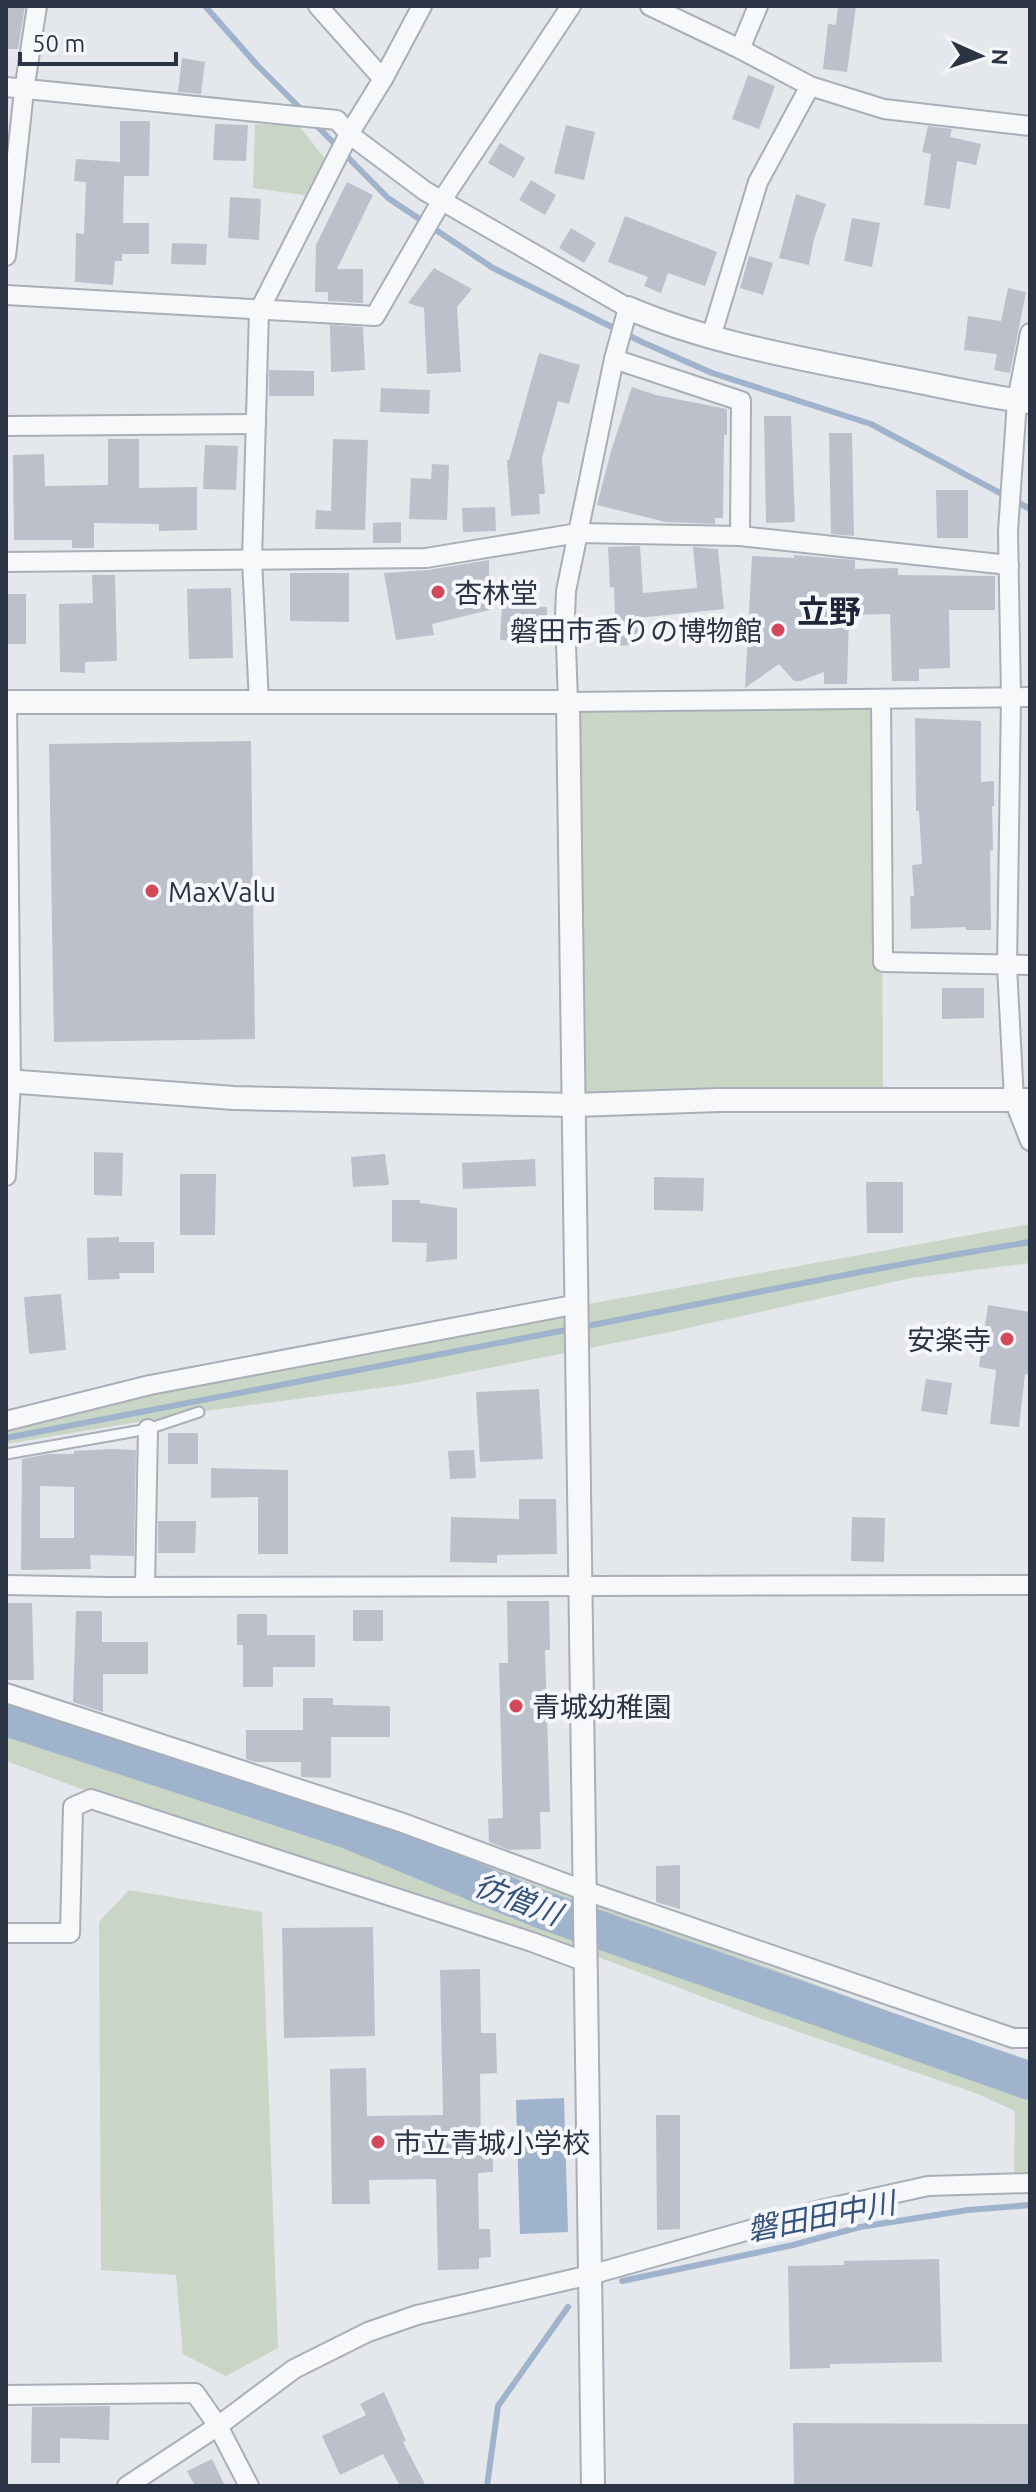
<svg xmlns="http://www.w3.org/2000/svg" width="1036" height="2492" font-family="Ubuntu,'Noto Sans JP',sans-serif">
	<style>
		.green { fill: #c9d6c5 }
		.water { fill: #9fb4cc }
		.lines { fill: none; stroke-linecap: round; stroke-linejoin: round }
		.stream { stroke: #9fb4cc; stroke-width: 6 }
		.river { stroke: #9fb4cc; stroke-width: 38 }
		.building { fill: #bbc0ca; fill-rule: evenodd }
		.service-casing { stroke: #a9aeb7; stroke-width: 13 }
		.minor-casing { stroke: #a9aeb7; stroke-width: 22 }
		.tertiary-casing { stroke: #a9aeb7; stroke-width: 26 }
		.service { stroke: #f7f8fa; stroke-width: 9 }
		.minor { stroke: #f7f8fa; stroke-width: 18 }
		.tertiary { stroke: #f7f8fa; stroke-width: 22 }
		.poi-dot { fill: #d1495b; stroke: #f4f6f9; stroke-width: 3 }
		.labels { text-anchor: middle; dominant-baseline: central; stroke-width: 8; stroke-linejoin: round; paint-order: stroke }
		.poi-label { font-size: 28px; fill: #2b3445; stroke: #f4f6f9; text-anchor: start }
		.water-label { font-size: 30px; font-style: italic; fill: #34527a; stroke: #f4f6f9 }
		.quarter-label { font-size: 32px; font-weight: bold; fill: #1d2536; stroke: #f4f6f9 }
	</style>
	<rect width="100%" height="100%" fill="#e4e7ec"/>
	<!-- green -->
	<g class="green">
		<path d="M255,124l44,2 27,34 -21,35 -52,-7z"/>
		<path d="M881,699l2,401 -308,5 -7,-403z"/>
		<path d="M1030,1224v39l-119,15 -241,54 -262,52 -209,28 -193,32v-28l373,-74z"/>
		<path d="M6,1693l497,167 183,76 256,95 88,29v114l-16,-1 1,-62 -37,-17 -222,-77 -226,-86 -295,-85 -229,-85z"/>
		<path d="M129,1890l133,22 16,436 -52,28 -43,-22 -7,-79 -75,-5 -2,-348z"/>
	</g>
	<!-- water -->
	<path class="water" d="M564,2098l4,134 -48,2 -4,-134z"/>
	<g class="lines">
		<!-- stream -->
		<g class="stream">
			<path d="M205,6l52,59 48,48"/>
			<path d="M315,124l73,74 105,70 149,74 70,31 159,51 159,85"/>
			<path d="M582,1327c149,-29 298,-61 448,-85"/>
			<path d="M6,1438l565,-109"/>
			<path d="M622,2281l171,-36 67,-18 108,-17 62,-5"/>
			<path d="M487,2486l11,-80 70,-99"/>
		</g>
		<!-- river -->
		<path class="river" d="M6,1717l340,112 194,80 490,172"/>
	</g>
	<!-- building -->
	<g class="building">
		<path d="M6,6h19l-7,43h-12z"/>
		<path d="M838,6h18l-9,66 -24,-3 5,-45 8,1z"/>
		<path d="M182,58l23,4 -4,32 -23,-2z"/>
		<path d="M748,75l27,11 -16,43 -27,-10z"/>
		<path d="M120,121h30l-1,55h-25l-1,47h26v31h-27v7h-7l-2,24 -38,-3 1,-49 8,1 2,-52 -12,-1 2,-22 44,3z"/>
		<path d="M215,124l33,1 -2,36 -33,-1z"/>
		<path d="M566,125l29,7 -11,48 -30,-7z"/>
		<path d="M928,126l24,3 -2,8 31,7 -5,21 -19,-4 -7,48 -26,-4 7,-51 -9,-2z"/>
		<path d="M500,143l25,15 -11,20 -26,-15z"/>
		<path d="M531,180l25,15 -11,20 -26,-15z"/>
		<path d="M347,182l26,13 -36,74h26v34l-35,-2v-9h-13l1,-47z"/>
		<path d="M796,194l30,10 -12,35 -5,26 -30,-7z"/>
		<path d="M230,197l31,2 -2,41 -31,-2z"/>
		<path d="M625,216l92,36 -12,34 -37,-13 -7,20 -17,-7 4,-9 -40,-15z"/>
		<path d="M852,218l28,5 -8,44 -28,-6z"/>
		<path d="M571,228l25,15 -12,20 -25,-15z"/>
		<path d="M172,243l35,1 -1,21 -35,-1z"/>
		<path d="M749,256l24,7 -10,32 -23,-7z"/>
		<path d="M434,268l38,21 -15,18 4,65 -34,2 -3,-66 -16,-5z"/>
		<path d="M1008,288l18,4 -16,81 -16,-3 3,-16 -33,-4 4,-34 33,5z"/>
		<path d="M330,325l33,2 2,43 -34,2z"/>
		<path d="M539,353l41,12 -11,39 -11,-3 -16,57 3,36h-6l1,20 -29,2 -4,-56h2z"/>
		<path d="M269,370l45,1v25h-45z"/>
		<path d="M632,387l24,8 71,14v26h-3l-1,83h-8v6l-49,-2 -69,-17 14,-54z"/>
		<path d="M381,388l49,2 -1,24 -49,-2z"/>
		<path d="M764,416h27l4,106 -29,1z"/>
		<path d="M829,433h23l2,103 -23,-2z"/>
		<path d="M108,439h31v49l58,-1v43l-38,1v-7l-65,-1v25h-22v-8h-58l-1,-85 31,-1 1,32 63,-1z"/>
		<path d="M333,439l35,1 -3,90 -50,-1 1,-19 15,1z"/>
		<path d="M205,445l33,1 -2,44 -33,-1z"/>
		<path d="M432,464l17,1 -2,55 -38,-1 2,-41 20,1z"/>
		<path d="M936,490h32v48h-31z"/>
		<path d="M495,507l1,24 -33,1 -1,-24z"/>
		<path d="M401,522v21h-28v-20z"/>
		<path d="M640,546l3,47 54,-5 -4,-41 25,2 6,60 -86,9v27l-22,1 -2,-59h-4l-2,-40z"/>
		<path d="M794,555l61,5v9l43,-1v7l97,1v34h-46l1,58 -31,1v12h-27l-2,-67 -41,1 -2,69h-23v-12l-24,9h-6l-15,-17 -34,24 7,-132 42,2z"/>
		<path d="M489,560v50l-57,14 2,11 -38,5 -12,-67 44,-3z"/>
		<path d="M290,573h59v49l-59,-1z"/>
		<path d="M92,575h23l2,86 -32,1v11l-25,-1 -1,-68 34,-1z"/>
		<path d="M231,588l2,70 -44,1 -2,-70z"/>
		<rect x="6" y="594" width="20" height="50"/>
		<path d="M502,605l45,2 -1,35 -46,-2z"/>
		<path d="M915,718l66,3v61l13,-1v25h-2l1,44 -3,1 1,79h-25v-3l-55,2 -1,-33h4l-2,-31 10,-1 -3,-53h-3z"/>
		<path d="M251,741l4,298 -201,3 -5,-298z"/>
		<path d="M942,988h42v30l-42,1z"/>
		<path d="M94,1152l29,1 -1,43 -28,-1z"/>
		<path d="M385,1154l4,31 -36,2 -2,-30z"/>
		<path d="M535,1159l1,27 -73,3 -1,-26z"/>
		<path d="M180,1174h36l-1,61h-35z"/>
		<path d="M654,1177l50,1 -1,33 -49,-1z"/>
		<path d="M866,1182h37v51h-36z"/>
		<path d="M392,1200h28v3l37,5v51l-31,3 1,-19 -35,-1z"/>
		<path d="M119,1237v5h35v31h-35l1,6 -32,1 -1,-42z"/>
		<path d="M61,1294l5,56 -37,4 -5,-57z"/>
		<path d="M988,1305l42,7v63l-5,-1 -6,53 -29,-3 6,-54 -17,-3z"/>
		<path d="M926,1379l26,4 -5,32 -26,-4z"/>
		<path d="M539,1389l4,70 -63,3 -4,-70z"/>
		<rect x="168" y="1433" width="30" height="31"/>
		<path d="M112,1449l24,1 -2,106 -44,-1 1,14 -70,1 1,-111 26,-5h26v-3zM40,1486l34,1v51h-34z"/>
		<path d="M474,1450l2,28 -26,1 -2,-28z"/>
		<path d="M211,1468l77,2v84h-30v-57l-47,1z"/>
		<path d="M519,1499h37l1,55 -60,1v8l-47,-1 1,-45 68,2z"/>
		<path d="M852,1517l33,1 -1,44 -33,-1z"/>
		<path d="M158,1521h38l-1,32h-37z"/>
		<path d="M507,1601h42l1,49h-5l5,162h-10l1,37 -32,1 -20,-8 -1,-23 15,-1 -4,-155h9z"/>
		<path d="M6,1603h26l2,77h-28z"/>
		<rect x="353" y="1610" width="30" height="31"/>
		<path d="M76,1611h26v31h46v32h-45v38l-30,-10z"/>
		<path d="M237,1614h30v21h48v32h-42v20h-30v-42h-6z"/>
		<path d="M303,1698h30v7l57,1v31h-59v41l-30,-1v-15h-46l-9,-3v-29h57z"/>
		<path d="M680,1865v44l-24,-7v-36z"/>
		<path d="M373,1927l2,109 -91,2 -2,-110z"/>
		<path d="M480,1969l1,64h15l1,40 -17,1 1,74h12v24l-15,1 1,56h11l1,28 -12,1v11l-41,1 -2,-91 -67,1 1,24h-38l-2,-135 36,-1 1,48 76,-1 -3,-145z"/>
		<path d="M656,2115h24v114l-23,1z"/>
		<path d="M939,2259l3,103 -112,2v4l-40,1 -2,-103 56,-1v-4z"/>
		<path d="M384,2392l22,49 -3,1 23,44h-26l-17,-32 -43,21 -18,-39 44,-21 -6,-11z"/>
		<path d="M110,2406l-1,34 -49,-2v25h-29l1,-56z"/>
		<path d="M793,2423l237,1v62h-236z"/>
		<path d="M212,2459l13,27h-30l-8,-15z"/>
	</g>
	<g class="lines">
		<!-- service casing -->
		<g class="service-casing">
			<path id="service" d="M6,1454l142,-25 51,-17"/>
		</g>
		<!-- minor casing -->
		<g class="minor-casing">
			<g id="minor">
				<path d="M318,6l65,73"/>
				<path d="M650,6l90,43"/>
				<path d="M758,6l-18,43 70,37"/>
				<path d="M6,87l331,33 12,14 76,57 203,117 -14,51 -48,232 -1,25 3,86 462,-5"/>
				<path d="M6,256l18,-165 13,-85"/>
				<path d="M6,295l369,21 67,-116 129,-194"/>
				<path d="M1030,333l-13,68 -9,130 3,166 -4,269 7,134 16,41"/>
				<path d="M711,337l47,-155 52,-96 74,23 146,17"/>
				<path d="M614,359l127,42 -1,135 269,29"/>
				<path d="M6,426l250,-2"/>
				<path d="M6,562l420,-4 152,-25 162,3"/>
				<path d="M881,699l2,263 147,3"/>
				<path d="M259,702l-7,-142 7,-249 90,-177 34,-55 39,-73"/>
				<path d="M6,1176l5,-95 -4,-379"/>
				<path d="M6,1421l144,-36 428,-81"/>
				<path d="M6,1585l103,2 921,-2"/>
				<path d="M145,1587l3,-158"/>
				<path d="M6,1693l397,130 183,68 427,147h17"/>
				<path d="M6,1933h64l3,-126 18,-8 441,143 54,20"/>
				<path d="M6,2395l189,-2 23,33 31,60"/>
				<path d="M127,2486l91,-60 76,-57 74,-37 49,-17 173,-40 230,-65 108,-24 102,-3"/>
			</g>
		</g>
		<!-- tertiary casing -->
		<g class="tertiary-casing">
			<g id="tertiary">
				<path d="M628,308c79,34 166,49 250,66 51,9 101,22 152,28"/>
				<path d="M6,702h562l25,1784"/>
				<path d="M6,1081l228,17 341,7 144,-5h311"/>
			</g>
		</g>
		<!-- service -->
		<use href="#service" class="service"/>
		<!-- minor -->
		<use href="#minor" class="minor"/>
		<!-- tertiary -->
		<use href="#tertiary" class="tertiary"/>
	</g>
	<!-- markers -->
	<g class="poi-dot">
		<circle cx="438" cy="592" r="8"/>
		<circle cx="778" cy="630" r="8"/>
		<circle cx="152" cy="891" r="8"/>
		<circle cx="1007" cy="1339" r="8"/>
		<circle cx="516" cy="1706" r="8"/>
		<circle cx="378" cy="2142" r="8"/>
	</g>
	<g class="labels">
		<!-- poi labels -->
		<g class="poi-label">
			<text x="454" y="592">杏林堂</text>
			<text x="762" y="630" text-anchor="end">磐田市香りの博物館</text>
			<text x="168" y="891">MaxValu</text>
			<text x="991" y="1339" text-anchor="end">安楽寺</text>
			<text x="532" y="1706">青城幼稚園</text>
			<text x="394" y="2142">市立青城小学校</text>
		</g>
		<!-- water labels -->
		<g class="water-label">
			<text transform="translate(518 1899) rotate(21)">彷僧川</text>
			<text transform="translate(821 2216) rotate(-11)">磐田田中川</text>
		</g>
		<!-- quarter labels -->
		<g class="quarter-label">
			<text x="829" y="611">立野</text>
		</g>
	</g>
	<!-- border -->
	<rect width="1036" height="2492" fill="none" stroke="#2b3445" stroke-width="16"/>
	<!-- north arrow -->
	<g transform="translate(980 56) rotate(93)" stroke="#f4f6f9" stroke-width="6" paint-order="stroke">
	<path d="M0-6L14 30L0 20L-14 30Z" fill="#2b3445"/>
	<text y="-12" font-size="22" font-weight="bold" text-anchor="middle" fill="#2b3445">N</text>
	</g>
	<!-- scale -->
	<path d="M20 52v12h156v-12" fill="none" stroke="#2b3445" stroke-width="4"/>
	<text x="32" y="52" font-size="24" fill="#2b3445" stroke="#f4f6f9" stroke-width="6" paint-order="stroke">50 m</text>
</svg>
